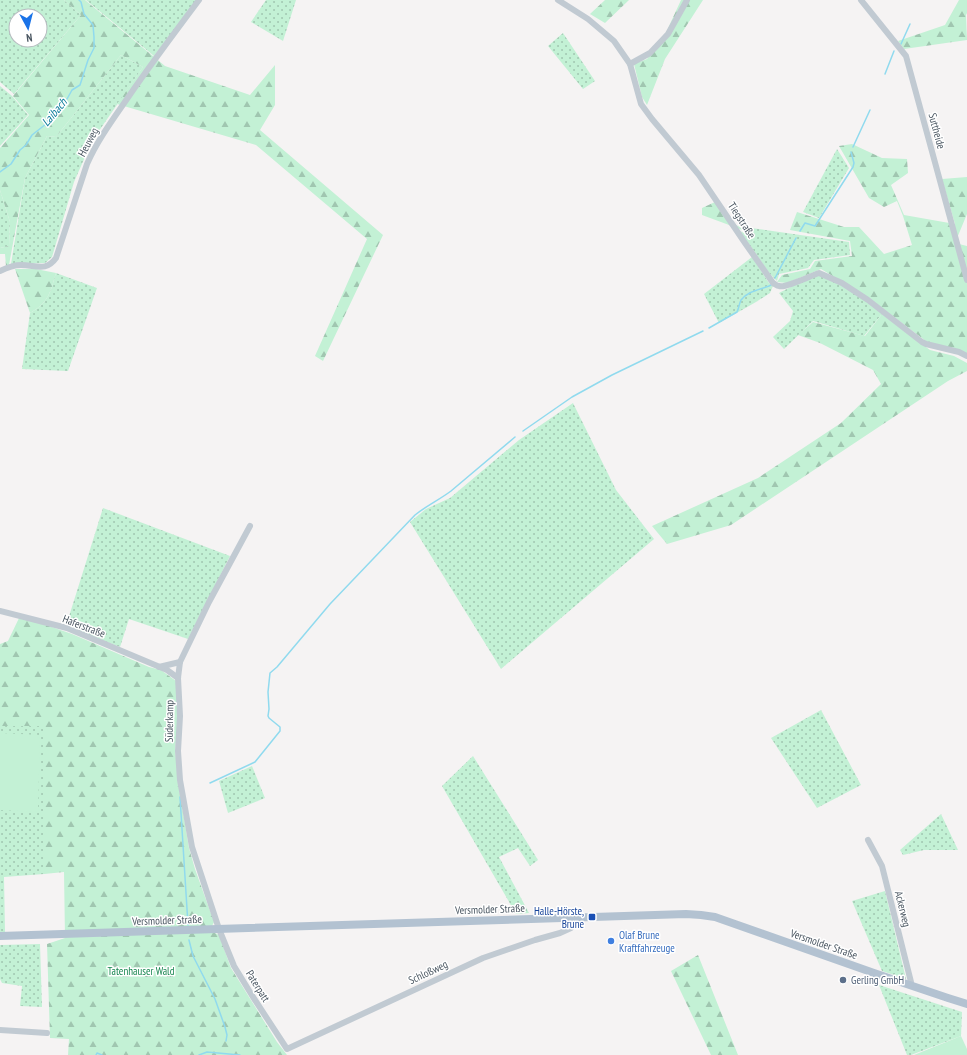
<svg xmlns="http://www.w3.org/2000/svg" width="967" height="1055" font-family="'PT Sans Narrow',sans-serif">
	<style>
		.grass { fill: url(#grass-dots); fill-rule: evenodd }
		.forest { fill: url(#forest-firs) }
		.garden { fill: #c3f1d5 }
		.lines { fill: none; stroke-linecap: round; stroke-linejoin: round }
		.stream { stroke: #90daee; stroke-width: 1.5 }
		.minor { stroke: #c1cad2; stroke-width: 6 }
		.major { stroke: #b3c2d1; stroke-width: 8 }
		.transit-dot { fill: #1a4fb4; stroke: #fff; stroke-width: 1.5 }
		.shop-dot { fill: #3f7fe0; stroke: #fff; stroke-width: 1.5 }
		.service-dot { fill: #5c6f8a; stroke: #fff; stroke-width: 1.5 }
		.labels { text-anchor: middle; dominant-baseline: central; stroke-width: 3; stroke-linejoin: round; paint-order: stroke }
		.street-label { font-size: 11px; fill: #4a5661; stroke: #fff }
		.transit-label { font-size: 11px; fill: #164399; stroke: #fff; text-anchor: end }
		.shop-label { font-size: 11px; fill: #366cbe; stroke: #fff; text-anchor: start }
		.park-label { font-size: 11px; fill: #17864f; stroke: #fff }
		.service-label { font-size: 11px; fill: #4e5e75; stroke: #fff; text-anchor: start }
		.water-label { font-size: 12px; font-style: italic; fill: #0c7c9b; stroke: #fff }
	</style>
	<defs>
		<pattern id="grass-dots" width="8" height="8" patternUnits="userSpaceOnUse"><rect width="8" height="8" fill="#c3f1d5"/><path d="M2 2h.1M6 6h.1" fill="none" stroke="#a0c6b0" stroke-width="1.8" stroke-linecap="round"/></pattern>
		<pattern id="forest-firs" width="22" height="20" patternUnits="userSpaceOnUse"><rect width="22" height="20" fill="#c3f1d5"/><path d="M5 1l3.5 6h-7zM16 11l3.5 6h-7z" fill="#a0c6b0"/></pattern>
	</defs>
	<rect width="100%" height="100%" fill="#f5f3f3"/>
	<!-- grass -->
	<g class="grass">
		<path d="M0,0h64l17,15 -67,79 -14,-12zM16,16h24v24h-24z"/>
		<path d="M86,0h111l-43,56z"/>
		<path d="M266,0h30l-13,41 -32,-19z"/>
		<path d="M563,33l32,48 -12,8 -35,-43z"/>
		<path d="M121,55l22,12 -51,74 -18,41 -22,75 -7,6 -34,1 14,-86 22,-42 9,1z"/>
		<path d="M0,86l12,10 16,19 -28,31z"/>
		<path d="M837,149l12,19 -30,50 -16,-6z"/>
		<path d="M0,190l10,32 -1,24 -9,2z"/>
		<path d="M751,228l98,14 1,13 -36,5 -6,8 -29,6 -2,7 -7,-7 -30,-43 8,4z"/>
		<path d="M752,257l17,26 4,3 -3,7 -14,9 -37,21 -15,-29z"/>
		<path d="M56,273l41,15 -29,83 -46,-2 8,-56c19,-11 20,-20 26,-40z"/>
		<path d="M818,275l24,10 25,16 15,13 -18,22 -51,-15 -29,28 -11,-12 17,-16 3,-10 -14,-18 29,-15z"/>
		<path d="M573,403l43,87 38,49 -153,130 -91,-147 16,-13 24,-11 69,-58z"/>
		<path d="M103,508l127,48 -42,83 -59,-20 -9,28 -54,-21z"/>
		<path d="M821,710l40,75 -44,23 -46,-70z"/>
		<path d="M0,726h44v148l-40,3 1,55h-5z"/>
		<path d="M473,756l65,104 -8,6 -12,-18 -19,9 30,56 -13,1 -74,-128z"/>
		<path d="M252,766l13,32 -37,15 -9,-32z"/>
		<path d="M941,814l17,36h-34l-21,5 -3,-5z"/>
		<path d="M885,891l21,88 -24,-8 -30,-70z"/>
		<path d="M40,944l2,63 -22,-1 2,-20 -20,-3 -2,-4v-34z"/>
		<path d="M879,985l83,27 -1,24 -50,19h-4z"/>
	</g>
	<!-- forest -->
	<g class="forest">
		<path d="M64,0h21l80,66 85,29 25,-30v40l-15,25 123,105 -60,126 -8,-5 52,-117 -111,-94 -139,-41 26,-37 -22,-12 -65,82 -9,-1 -22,42 -16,87 -3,1 -1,-12h-5v-6l9,-2 1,-24 -10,-32v-42l29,-33 -16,-19 68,-81z"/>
		<path d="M605,0h24l-24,23 -15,-9z"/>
		<path d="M681,0h22l-38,59 -18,46 -5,-8 -8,-33 13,-5 17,-22z"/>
		<path d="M959,0h8v13l-1,2 1,25 -63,9 -6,-8 47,-16z"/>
		<path d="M852,144l30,14 25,1 1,14 -17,12 13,30 51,9 -13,-45 25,-2v37l-12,29 12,3v111l-36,-12 -62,-47 -48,-29 -34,14 -10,-1 5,-7 28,-6 5,-8 37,-5 -2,-15 -60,-11 7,-18 47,15h15l25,27 28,-9 -9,-29 -6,-15 -13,6 -15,-9 -30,-52z"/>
		<path d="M715,202l12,18 11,6 10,6 -46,-17v-7z"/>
		<path d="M15,269h21l20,4c-6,20 -7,29 -26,40z"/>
		<path d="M882,314l48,36 24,6 13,7v8l-19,10 -217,144 -64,19 -15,-18 106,-48 83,-55 40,-39 -8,-14 -53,-27 -22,-8 15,-13 52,14z"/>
		<path d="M20,616l52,18 77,33 12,3 15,11 3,37 -4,31 4,39 10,60 6,21 19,53 -2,4 3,7 4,2 12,33 46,74 10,13h-219l1,-16 -19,-1 -3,-94 18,-6 -1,-66 -20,2v-148h-44v-82l8,-3z"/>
		<path d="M698,955l40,100h-27l-40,-84z"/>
	</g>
	<!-- garden -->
	<g class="garden">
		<path d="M0,733l40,2 -2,77 -38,-2z"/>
		<path d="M961,1036l6,13v6h-53z"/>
	</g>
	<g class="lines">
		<!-- stream -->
		<g class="stream">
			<path d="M901,44l9,-20"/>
			<path d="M885,74l9,-23"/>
			<path d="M853,147l17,-37"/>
			<path d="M0,172l11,-8 9,-14 6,-5 6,-10 14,-11 10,-17 11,-8 5,-9 8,-5 8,-25 6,-12v-11l-1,-12 -9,-11 -3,-12 -2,-2"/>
			<path d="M800,231l5,-8 10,3 38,-59 1,-4 -3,-11"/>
			<path d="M775,278l21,-40"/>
			<path d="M709,328l28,-16c2,-4 2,-8 4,-12 7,-9 18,-10 28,-14l2,-1"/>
			<path d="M523,431l49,-34 40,-22 91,-44"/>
			<path d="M210,783l45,-21 25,-31v-4l-11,-9 -1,-2 1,-7 -1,-17 2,-19 7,-6 53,-63 85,-89c11,-9 24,-15 36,-24l64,-54"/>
			<path d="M180,797l8,128"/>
			<path d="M189,940l4,16 22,43 10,28 2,8 -1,6"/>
			<path d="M96,1055l1,-2 5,2"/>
			<path d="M199,1055l8,-3 33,3"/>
		</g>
		<!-- minor -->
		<g class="minor">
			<path d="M558,0l30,19 26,22 16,23 11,40 11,15 47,56 46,68 28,40c2,1 4,3 6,3 7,2 31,-10 40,-13l23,10 26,17 54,42 4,2 33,8 8,4"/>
			<path d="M861,0l45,56 61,224"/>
			<path d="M630,64l20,-11 18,-19 19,-34"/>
			<path d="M0,271c6,-3 15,-6 21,-6 15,0 25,7 35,-7l31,-94c11,-25 27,-46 42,-68 22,-32 46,-64 70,-96"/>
			<path d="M250,526l-41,76 -29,60 -2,16 2,38 -2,35 2,29 12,67 27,82 15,37 19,31 34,52 196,-91 52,-18 25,-7 11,-5 4,-11"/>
			<path d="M0,611l67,17 100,42 11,8"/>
			<path d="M159,667l21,-5"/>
			<path d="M868,840l14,26 29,116 -1,3"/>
			<path d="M0,1030l47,3"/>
		</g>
		<!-- major -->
		<path class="major" d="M0,936l686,-22 15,1 14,2 159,56 74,25 19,6"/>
	</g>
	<!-- markers -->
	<rect class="transit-dot" x="588" y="913" width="8" height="8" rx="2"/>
	<circle class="shop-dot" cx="611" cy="941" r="4"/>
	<circle class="service-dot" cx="843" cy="980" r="4"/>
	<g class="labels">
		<!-- street labels -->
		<g class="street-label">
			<text transform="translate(937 131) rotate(75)">Suttheide</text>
			<text transform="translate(88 142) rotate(-62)">Heuweg</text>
			<text transform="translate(742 220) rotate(57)">Tiegstraße</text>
			<text transform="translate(84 626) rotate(21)">Haferstraße</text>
			<text transform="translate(169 721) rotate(-89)">Süderkamp</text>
			<text transform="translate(490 909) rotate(-2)">Versmolder Straße</text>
			<text transform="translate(903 909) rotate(76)">Ackerweg</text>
			<text transform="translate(167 920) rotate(-2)">Versmolder Straße</text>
			<text transform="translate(824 944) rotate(19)">Versmolder Straße</text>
			<text transform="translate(428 972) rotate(-25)">Schloßweg</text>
			<text transform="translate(258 986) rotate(58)">Paterpatt</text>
		</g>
		<!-- transit labels -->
		<g class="transit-label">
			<text x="584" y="911">Halle-Hörste,<tspan x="584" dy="13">Brune</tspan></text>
		</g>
		<!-- shop labels -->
		<g class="shop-label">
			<text x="619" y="935">Olaf Brune<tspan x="619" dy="13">Kraftfahrzeuge</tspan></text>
		</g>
		<!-- park labels -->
		<g class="park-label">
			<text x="141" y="971">Tatenhauser Wald</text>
		</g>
		<!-- service labels -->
		<g class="service-label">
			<text x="851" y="980">Gerling GmbH</text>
		</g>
		<!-- water labels -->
		<g class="water-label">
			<text transform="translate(54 112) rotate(-50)">Laibach</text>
		</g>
	</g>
	<!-- north arrow -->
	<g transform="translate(28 28) rotate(173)"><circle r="19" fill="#ffffff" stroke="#b7bbc0"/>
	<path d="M0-3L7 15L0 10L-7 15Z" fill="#1a73e8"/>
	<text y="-6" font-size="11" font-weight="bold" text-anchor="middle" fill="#4a5661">N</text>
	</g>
</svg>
